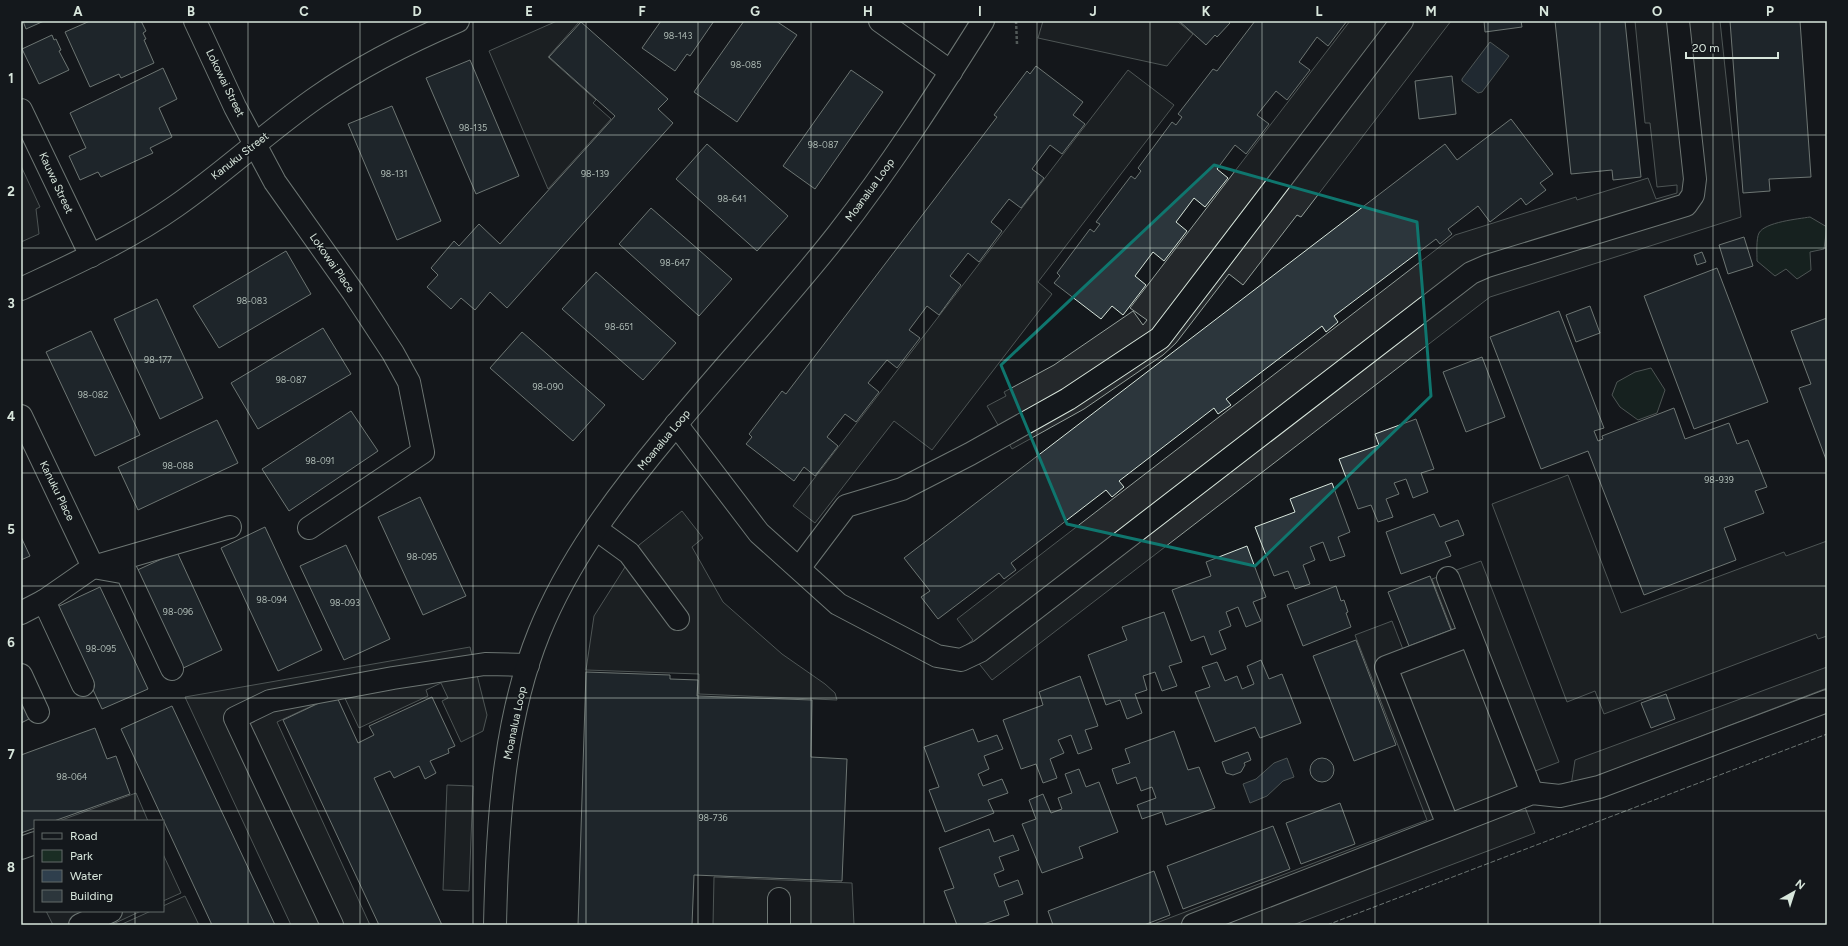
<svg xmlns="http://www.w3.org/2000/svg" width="1848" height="946" font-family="Figtree,sans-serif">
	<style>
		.green { fill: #1a2d24; stroke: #939e99 }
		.parking { fill: #24282b; stroke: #939e99 }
		.water { fill: #2f3f4d; stroke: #939e99 }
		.building { fill: #2c363c; stroke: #d8e6dc }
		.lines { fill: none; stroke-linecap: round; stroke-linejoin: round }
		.minor-casing { stroke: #d8e6dc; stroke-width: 24 }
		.path { stroke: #9da8a2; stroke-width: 2.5; stroke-dasharray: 3 2; stroke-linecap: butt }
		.minor { stroke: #14181c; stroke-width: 22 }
		.fence { stroke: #d8e6dc; stroke-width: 1; stroke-dasharray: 5 2; stroke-linecap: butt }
		.marked { fill: none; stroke: #0f766e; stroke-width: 3; stroke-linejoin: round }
		.grid { fill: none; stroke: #d8e6dc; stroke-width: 1; stroke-opacity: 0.55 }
		.labels { text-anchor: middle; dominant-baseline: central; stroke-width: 3; stroke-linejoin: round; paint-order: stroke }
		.number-label { font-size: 9px; fill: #adbab4 }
		.street-label { font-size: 11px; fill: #d8e6dc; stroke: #14181c }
		.neatline { fill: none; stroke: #d8e6dc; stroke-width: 1.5 }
		.grid-label { font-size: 13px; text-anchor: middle; font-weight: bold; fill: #d8e6dc }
	</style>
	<rect width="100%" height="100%" fill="#14181c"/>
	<!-- green -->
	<g class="green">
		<path d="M1810,217l17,10 -3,22 -14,3 1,18 -14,9 -11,-10 -11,7 -18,-15c0,-8 -1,-22 2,-28 6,-11 39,-14 51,-16z"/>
		<path d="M1651,368l14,22 -8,23 -19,7 -18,-13 -8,-12 5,-13 18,-10z"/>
	</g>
	<!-- parking -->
	<g class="parking">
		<path d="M557,21h23l-32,36 48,43 -3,3 18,16 -63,70 -59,-138z"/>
		<path d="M1043,21h134l16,13 -26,32 -129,-28z"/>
		<path d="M1350,21h101l-150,196 -4,-2 -54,70 -14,-11 -53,69 -13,12 -79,54 -72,40 -25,-43 19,-10 -2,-4 50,-27 79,-54 10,14 4,-5 -17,-12z"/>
		<path d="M1635,21h85l21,196 -251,80 -498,383 -27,-34 8,-6 -16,-21 498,-384 121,-38 1,3 71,-22 8,21 21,-6v-8l-20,2 -7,-64h-5z"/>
		<path d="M1128,70l46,35 -136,177 14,12 -120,156 -38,-29 -79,102 -22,-17z"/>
		<path d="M21,166l19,41 -4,2 3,25 -18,8z"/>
		<path d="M1568,475l53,138 163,-61 2,4 41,-15v95l-9,3 -2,-5 -212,80 -9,-23 -28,11 -75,-198z"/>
		<path d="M682,511l21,27 -11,9 31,55 59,52 43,30 10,9 2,7 -138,-6v-20l-113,-4 8,-54 45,-71z"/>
		<path d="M1481,561l78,201 -45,17 21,54 -242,92h-142l276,-105 -72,-185 37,-14 12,31 49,-19 -21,-54z"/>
		<path d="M470,647l17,68 -4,16 -22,11 -19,-41 6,-3 -7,-15 -15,7 2,6 -69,32 -17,-36 -65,30 93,203h-79l-106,-228z"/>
		<path d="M1827,667v21l-256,98 4,-26z"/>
		<path d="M447,785l26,1 -4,105 -26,-1z"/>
		<path d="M136,793l12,28h-89z"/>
		<path d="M163,854l18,39 -18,8z"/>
		<path d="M714,877l138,6 2,42h-141z"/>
		<path d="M185,896l14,29h-79l31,-14h12v-5z"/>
		<path d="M46,911h95l-30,14h-58z"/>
	</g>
	<!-- water -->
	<g class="water">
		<path d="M1490,42l19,14 -27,36 -4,1 -16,-12v-2z"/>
		<path d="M1287,758l7,19 -11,4 -16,15 -17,7 -7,-19 13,-5 18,-16z"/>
	</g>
	<!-- building -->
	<g class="building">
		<path d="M23,21h21l-18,8z"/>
		<path d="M90,21h51l5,10 -3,2 3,6 -2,1 10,23 -33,15 -2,-4 -29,13 -25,-55z"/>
		<path d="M661,21h53l-24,35 -3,-2 -12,17 -33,-23z"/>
		<path d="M744,21h32l21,14 -60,87 -43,-30z"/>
		<path d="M1179,21h49l2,2 -13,14 -2,-2 -9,10z"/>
		<path d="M1255,21h92l-19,25 -11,-9 -18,25 11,8 -23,30 -11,-9 -19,24 12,9 -23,30 -11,-9 -18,24 11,9 -23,29 -11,-9 -18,24 11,9 -23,30 -11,-9 -18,24 11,9 -23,30 -11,-9 -11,13 -47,-36 6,-7 -3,-3 33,-44 4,3 6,-8 -4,-2 35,-46 4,3 6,-8 -3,-3 34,-46 4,3 6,-8 -4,-3 35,-45 4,2z"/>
		<path d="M1484,21h37l1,6 -37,5z"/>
		<path d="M1555,21h70l16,156 -28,3 -1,-10 -41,4z"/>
		<path d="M1730,21h70l11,156 -42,2 1,12 -27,2z"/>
		<path d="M581,22l87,77 -10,10 15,14 -166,185 -17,-16 -15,18 -14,-12 -10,11 -24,-22 11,-12 -7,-7 23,-27 5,5 20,-22 21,20 115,-128 -66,-59z"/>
		<path d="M52,35l2,5 2,-1 5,11 -2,1 10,19 -30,14 -17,-35z"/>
		<path d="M470,60l49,116 -43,18 -50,-116z"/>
		<path d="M1036,66l47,36 -10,13 12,9 -23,30 -12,-9 -18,24 12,9 -23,30 -12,-9 -18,23 11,9 -23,31 -11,-9 -18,23 11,9 -22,30 -12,-9 -18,24 11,8 -23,30 -10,-8 -19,23 11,9 -23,30 -11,-8 -18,23 11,9 -23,30 -11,-9 -10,14 -48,-37 6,-7 -3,-3 33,-43 4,3 211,-277 -3,-2 33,-44 3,3z"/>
		<path d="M163,68l14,31 -18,9 13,29 -22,11 3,5 -52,24 -3,-5 -18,8 -11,-24 17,-8 -16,-35z"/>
		<path d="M851,70l32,22 -68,97 -32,-23z"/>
		<path d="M1452,76l4,38 -37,5 -4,-38z"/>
		<path d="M392,106l49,115 -44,19 -49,-116z"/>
		<path d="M1511,119l42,55 -13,9 6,7 -20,15 -5,-7 -31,24 -12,-16 -30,23 4,5 -12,10 -4,-5 -102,77 4,6 -12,10 -4,-6 -96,73 5,6 -13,9 -4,-6 -95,73 5,6 -12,10 -6,-7 -95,73 5,7 -12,9 -5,-6 -61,46 -17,-22 9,-6 -26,-33 541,-414 12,16z"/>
		<path d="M707,144l81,72 -31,35 -81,-72z"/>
		<path d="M651,208l81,71 -33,37 -80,-72z"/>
		<path d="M1744,237l9,29 -25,8 -9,-29z"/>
		<path d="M286,251l25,43 -92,54 -26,-42z"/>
		<path d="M1702,252l4,10 -9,3 -3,-10z"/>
		<path d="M1717,268l51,134 -74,27 -50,-133z"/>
		<path d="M596,272l80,71 -33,37 -81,-71z"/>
		<path d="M157,299l46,99 -43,21 -46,-100z"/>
		<path d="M1590,306l10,27 -24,9 -10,-27z"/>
		<path d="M1559,311l45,117 -10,3 4,10 5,-2 -1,-3 72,-28 11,31 44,-16 8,21 11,-4 19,47 -12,4 9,22 -40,15 12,32 -92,35 -56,-144 -47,18 -51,-132z"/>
		<path d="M1827,318v144l-28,-74 12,-4 -20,-53z"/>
		<path d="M323,328l28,46 -93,55 -27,-46z"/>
		<path d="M91,331l49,104 -45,21 -49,-104z"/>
		<path d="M522,332l83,73 -32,36 -83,-73z"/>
		<path d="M1482,357l23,60 -39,15 -23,-60z"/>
		<path d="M351,411l27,40 -89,60 -27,-42z"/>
		<path d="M1416,419l18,50 -13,4 7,19 -15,6 -7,-19 -12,4 5,11 -13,5 7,18 -15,5 -7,-17 -13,4 -19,-50 40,-14 -4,-11z"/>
		<path d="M217,420l21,43 -100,47 -20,-43z"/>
		<path d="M1332,483l18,49 -12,5 7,19 -15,5 -7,-19 -13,5 5,13 -12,5 7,19 -15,5 -7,-18 -14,5 -19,-49 40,-15 -5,-13z"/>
		<path d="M420,497l46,99 -43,19 -45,-98z"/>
		<path d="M1434,514l6,13 18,-7 6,15 -19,7 6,14 -50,18 -15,-42z"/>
		<path d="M265,527l57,123 -44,21 -57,-123z"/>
		<path d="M21,537l9,19 -9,4z"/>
		<path d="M346,545l44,94 -46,21 -44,-94z"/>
		<path d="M1247,546l19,51 -13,5 8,19 -15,6 -8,-20 -12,5 5,14 -12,5 7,18 -15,6 -7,-19 -13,5 -19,-51 39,-14 -5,-14z"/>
		<path d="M177,552l45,98 -43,20 -46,-98z"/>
		<path d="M1430,576l21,54 -42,16 -21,-54z"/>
		<path d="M1336,586l5,15 3,-1 4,12 -2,1 5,14 -48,19 -16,-41z"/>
		<path d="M100,587l48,102 -46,20 -47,-101z"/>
		<path d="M1164,612l18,50 -13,4 8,20 -15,5 -7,-19 -12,4 4,14 -12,4 7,19 -15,6 -7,-19 -14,5 -18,-50 39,-15 -5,-13z"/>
		<path d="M1356,640l40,105 -42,16 -41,-105z"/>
		<path d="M1261,660l8,19 13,-5 19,49 -41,15 -5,-11 -40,15 -20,-50 15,-5 -8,-20 15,-5 8,19 12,-5 5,13 12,-5 -7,-18z"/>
		<path d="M586,672l84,3v4l28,1 -1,16 115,4 -1,57 36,2 -5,122 -148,-6 -2,50h-114z"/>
		<path d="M1080,676l18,50 -13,4 7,19 -14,5 -7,-19 -13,5 6,13 -14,6 7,19 -14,5 -7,-19 -15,5 -18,-49 40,-15 -4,-13z"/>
		<path d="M21,691l12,26 -12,6z"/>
		<path d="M1666,694l9,25 -24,9 -10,-25z"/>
		<path d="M336,695l22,48 16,-8 -5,-9 63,-29 23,49 -7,3 1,4 -19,8 6,12 -11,6 -6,-13 -25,12 -4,-7 -16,7 68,147h-63l-96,-205z"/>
		<path d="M172,706l103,219h-63l-91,-196z"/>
		<path d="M95,728l12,31 9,-3 14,38 -76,27h-19v7l-14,5v-78z"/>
		<path d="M973,729l5,13 19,-7 6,14 -19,7 5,13 -11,5 5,12 19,-7 6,14 -20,7 6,13 -49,19 -16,-42 10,-3 -15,-40z"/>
		<path d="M1174,731l14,39 11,-3 16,41 -49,17 -4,-13 -20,7 -5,-14 19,-7 -4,-11 -11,4 -5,-14 -19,7 -5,-15 18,-6 -5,-14z"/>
		<path d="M1248,752l3,8 -7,3 1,2 -4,7 -8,3 -7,-2 -4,-11z"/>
		<circle cx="1322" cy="770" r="12"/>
		<path d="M1079,769l7,18 13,-5 19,50 -39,15 4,11 -41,15 -20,-49 14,-5 -7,-19 14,-6 8,19 11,-4 -4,-11 14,-5 -7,-19z"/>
		<path d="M1340,803l15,41 -54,20 -15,-41z"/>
		<path d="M1273,826l17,43 -107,40 -16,-43z"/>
		<path d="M989,829l5,13 19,-7 6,15 -20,7 5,13 -10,4 5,13 19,-7 5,14 -19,7 5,14 -28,10h-24l-13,-34 10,-3 -15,-40z"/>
		<path d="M1154,871l16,44 -26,10h-91l-5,-14z"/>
	</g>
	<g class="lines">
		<!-- minor casing -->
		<g class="minor-casing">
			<g id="minor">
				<path d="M195,21l40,86 40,75 78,110 40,61 16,29 14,70 -114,76"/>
				<path d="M880,21l71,51"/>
				<path d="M21,110l70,146"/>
				<path d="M21,289c53,-25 107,-49 155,-83 49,-34 92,-75 141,-109 44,-31 92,-55 141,-76"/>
				<path d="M21,416l72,151 34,6 45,96"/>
				<path d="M676,424l83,109 79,71 99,52 24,4 19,-9 491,-378 16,-7 199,-61 7,-10 2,-16 -17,-158"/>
				<path d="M596,529l33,24 49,66"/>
				<path d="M800,567l46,-61 56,-17 68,-35 98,-55 92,-61 242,-317"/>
				<path d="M1448,578l84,215"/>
				<path d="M44,601l39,84"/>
				<path d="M21,613l23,-12 49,-34 137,-40"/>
				<path d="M21,675l17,37"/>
				<path d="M1448,825l-62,-158 84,-32"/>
				<path d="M21,848l14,-5"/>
				<path d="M80,925l31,-14"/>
				<path d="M332,925l-97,-207 35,-17 123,-23 92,-14 43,1"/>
				<path d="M495,925c2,-96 8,-203 44,-292 29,-72 77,-136 126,-195 56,-69 117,-133 172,-203 53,-68 100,-141 146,-214"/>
				<path d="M779,925v-26"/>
				<path d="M1193,925l339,-132 28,3 39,-9 228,-86"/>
			</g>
		</g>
		<!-- path -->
		<path class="path" d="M1016,21l1,23"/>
		<!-- minor -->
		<use href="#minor" class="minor"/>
		<!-- fence -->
		<path class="fence" d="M1327,925l500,-191"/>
	</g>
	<!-- marked area -->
	<path d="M0 0H1848V946H0ZM1214,165l203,57 14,174 -176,170 -188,-42 -66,-159z" fill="#14181c" fill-opacity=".55" fill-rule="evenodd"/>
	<path class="marked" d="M1214,165l203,57 14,174 -176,170 -188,-42 -66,-159z"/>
	<!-- grid -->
	<path class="grid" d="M135,21v800M248,21v904M360,21v904M473,21v904M586,21v904M698,21v904M811,21v904M924,21v904M1037,21v904M1150,21v904M1262,21v904M1375,21v904M1488,21v904M1600,21v904M1713,21v904M21,135h1806M21,248h1806M21,360h1806M21,473h1806M21,586h1806M21,698h1806M21,811h1806M135,911v14"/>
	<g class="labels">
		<!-- number labels -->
		<g class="number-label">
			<text x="678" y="35">98-143</text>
			<text x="746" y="64">98-085</text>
			<text x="473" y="127">98-135</text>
			<text x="823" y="144">98-087</text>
			<text x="394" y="173">98-131</text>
			<text x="595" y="173">98-139</text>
			<text x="732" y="198">98-641</text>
			<text x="675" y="262">98-647</text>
			<text x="252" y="300">98-083</text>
			<text x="619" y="326">98-651</text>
			<text x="158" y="359">98-177</text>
			<text x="291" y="379">98-087</text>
			<text x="548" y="386">98-090</text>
			<text x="93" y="394">98-082</text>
			<text x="320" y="460">98-091</text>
			<text x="178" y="465">98-088</text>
			<text x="1719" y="479">98-939</text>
			<text x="422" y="556">98-095</text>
			<text x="272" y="599">98-094</text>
			<text x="345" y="602">98-093</text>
			<text x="178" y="611">98-096</text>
			<text x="101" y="648">98-095</text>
			<text x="72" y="776">98-064</text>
			<text x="713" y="817">98-736</text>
		</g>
		<!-- street labels -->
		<g class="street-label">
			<text transform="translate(225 83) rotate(64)">Lokowai Street</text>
			<text transform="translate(240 156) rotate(-38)">Kanuku Street</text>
			<text transform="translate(56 183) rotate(65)">Kauwa Street</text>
			<text transform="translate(870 190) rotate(-54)">Moanalua Loop</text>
			<text transform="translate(332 263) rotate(55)">Lokowai Place</text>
			<text transform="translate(664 440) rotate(-50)">Moanalua Loop</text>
			<text transform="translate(57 491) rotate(64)">Kanuku Place</text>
			<text transform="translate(515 723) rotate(-78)">Moanalua Loop</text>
		</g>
	</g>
	<!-- border -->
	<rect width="1848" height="946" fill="none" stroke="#14181c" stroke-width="44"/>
	<!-- legend -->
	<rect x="34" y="820" width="130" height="92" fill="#14181c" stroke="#626a69"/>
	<rect x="42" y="833" width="20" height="6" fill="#14181c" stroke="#626a69"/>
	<text x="70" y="840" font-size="12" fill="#d8e6dc">Road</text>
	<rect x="42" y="850" width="20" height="12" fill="#1a2d24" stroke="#626a69"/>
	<text x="70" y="860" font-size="12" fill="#d8e6dc">Park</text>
	<rect x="42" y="870" width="20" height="12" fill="#2f3f4d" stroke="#626a69"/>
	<text x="70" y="880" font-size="12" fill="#d8e6dc">Water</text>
	<rect x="42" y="890" width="20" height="12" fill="#2c363c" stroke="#626a69"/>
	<text x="70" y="900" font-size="12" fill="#d8e6dc">Building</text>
	<!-- north arrow -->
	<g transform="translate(1794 892) rotate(39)" stroke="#14181c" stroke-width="3" paint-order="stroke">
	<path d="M0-3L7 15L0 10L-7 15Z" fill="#d8e6dc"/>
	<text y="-6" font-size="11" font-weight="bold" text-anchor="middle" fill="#d8e6dc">N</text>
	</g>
	<!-- scale -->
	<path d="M1686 52v6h92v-6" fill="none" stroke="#d8e6dc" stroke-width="2"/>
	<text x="1692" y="52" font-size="12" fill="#d8e6dc" stroke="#14181c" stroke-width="3" paint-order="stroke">20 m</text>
	<rect x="22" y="22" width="1804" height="902" class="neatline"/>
	<g class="grid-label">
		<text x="78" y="16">A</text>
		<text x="191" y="16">B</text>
		<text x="304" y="16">C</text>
		<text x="417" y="16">D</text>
		<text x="529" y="16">E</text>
		<text x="642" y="16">F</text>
		<text x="755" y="16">G</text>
		<text x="868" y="16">H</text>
		<text x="980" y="16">I</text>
		<text x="1093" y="16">J</text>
		<text x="1206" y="16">K</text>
		<text x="1319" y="16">L</text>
		<text x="1431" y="16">M</text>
		<text x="1544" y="16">N</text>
		<text x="1657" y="16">O</text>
		<text x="1770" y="16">P</text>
		<text x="11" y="83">1</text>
		<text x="11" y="196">2</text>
		<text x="11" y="308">3</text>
		<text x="11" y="421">4</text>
		<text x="11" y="534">5</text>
		<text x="11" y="647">6</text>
		<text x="11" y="759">7</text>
		<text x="11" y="872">8</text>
	</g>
</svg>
